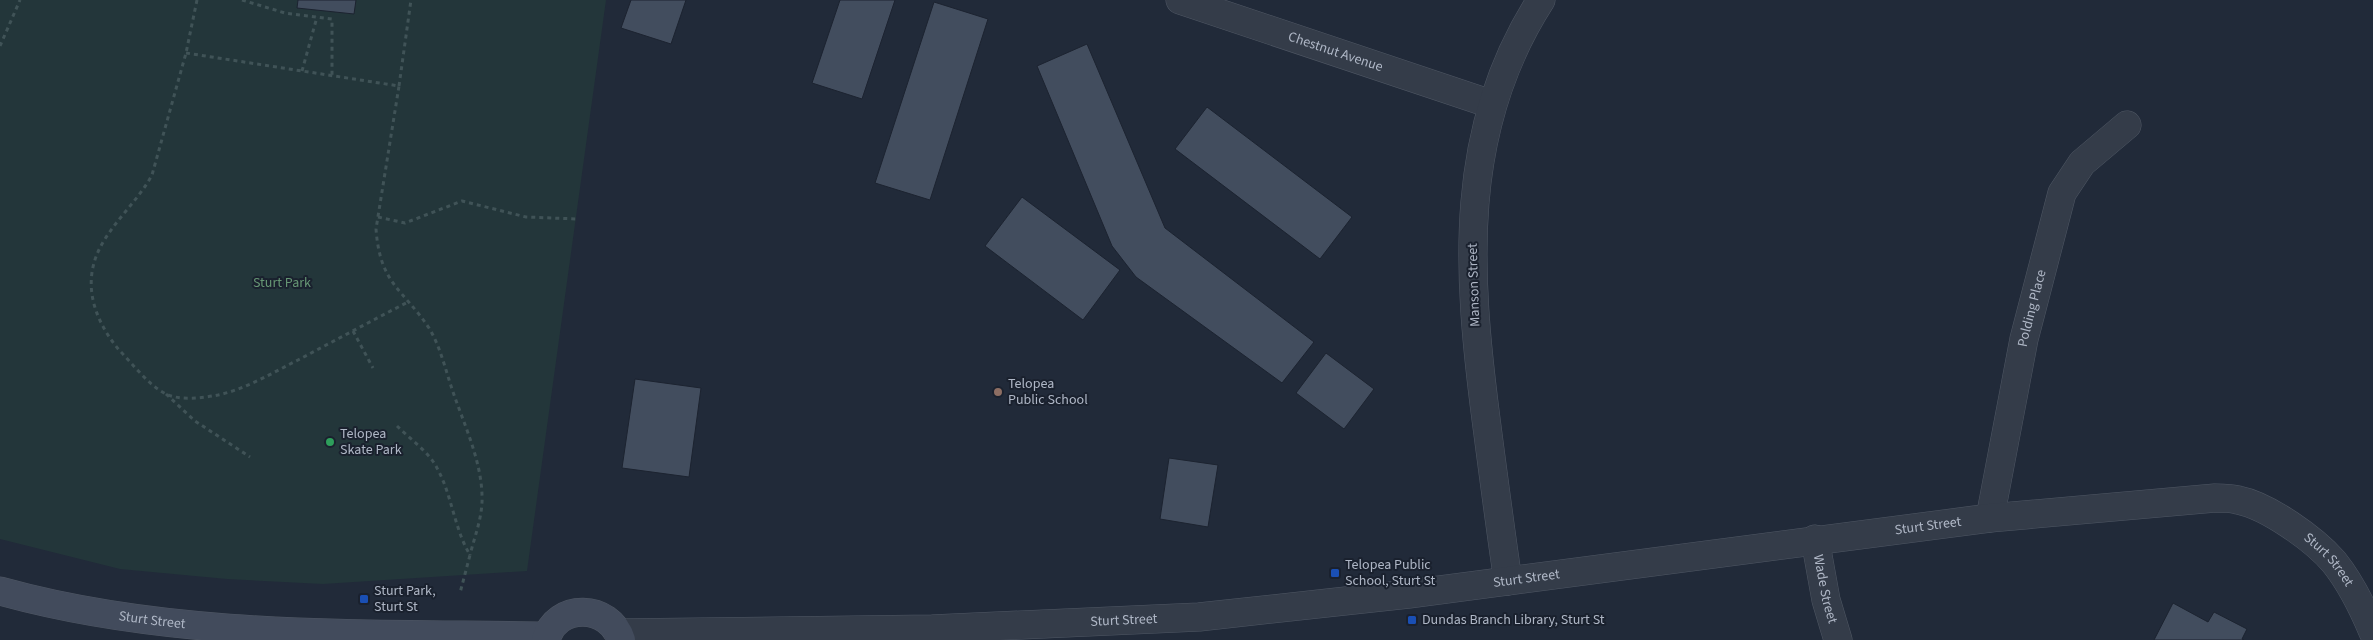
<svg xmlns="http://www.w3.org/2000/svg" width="2373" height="640" font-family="'Source Sans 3',sans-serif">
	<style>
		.green { fill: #23363a }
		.building { fill: #424d5e; stroke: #1c2330 }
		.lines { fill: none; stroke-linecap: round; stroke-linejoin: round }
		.street-casing { stroke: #4f5764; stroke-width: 29 }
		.secondary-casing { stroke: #4f5764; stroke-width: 29 }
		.path { stroke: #405357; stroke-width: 3; stroke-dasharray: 4 4; stroke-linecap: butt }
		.street { stroke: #343c49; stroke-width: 28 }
		.secondary { stroke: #424b5c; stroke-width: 28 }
		.education-dot { fill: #8d6e63; stroke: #1a212e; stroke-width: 2 }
		.leisure-dot { fill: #2e9e5b; stroke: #1a212e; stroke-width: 2 }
		.transit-dot { fill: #1a4fb4; stroke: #1a212e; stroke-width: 2 }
		.labels { text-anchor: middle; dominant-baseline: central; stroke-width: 4; stroke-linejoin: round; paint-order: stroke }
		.street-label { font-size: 14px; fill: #afb7c6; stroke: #1a212e }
		.park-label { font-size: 14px; fill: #669674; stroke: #1a212e }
		.poi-label { font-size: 14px; fill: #afb7c6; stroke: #1a212e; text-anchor: start }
	</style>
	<rect width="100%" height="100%" fill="#212a39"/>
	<!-- green -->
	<path class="green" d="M0,0h606l-79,571 -204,13 -96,-5 -107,-10 -120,-30z"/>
	<!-- building -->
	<g class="building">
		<path d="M298,0h58l-2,14 -57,-6z"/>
		<path d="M631,0h55l-15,44 -50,-16z"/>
		<path d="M840,0h55l-33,99 -50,-16z"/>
		<path d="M934,2l54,17 -58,181 -55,-17z"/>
		<path d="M1087,44l78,184 149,114 -32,41 -146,-106 -24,-31 -75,-180z"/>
		<path d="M1207,107l145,110 -32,42 -145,-110z"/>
		<path d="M1022,197l98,73 -37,50 -98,-74z"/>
		<path d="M1326,353l48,36 -30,40 -48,-36z"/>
		<path d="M635,379l66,9 -12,89 -67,-9z"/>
		<path d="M1169,458l49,7 -10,62 -48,-8z"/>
		<path d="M2173,603l35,19 6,-10 33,17 -5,10 2,1h-90z"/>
	</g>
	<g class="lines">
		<!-- street casing -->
		<g class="street-casing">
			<g id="street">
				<path id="s1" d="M1180,0l311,104"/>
				<path id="s2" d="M1990,518l34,-179 38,-146 20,-30 45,-38"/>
				<path id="s3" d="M1815,539l11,61 12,40"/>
				<path d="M1508,581c-8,-54 -15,-108 -22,-162 -19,-147 -29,-289 55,-419"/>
				<path id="s4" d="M618,633l314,-4 267,-12 210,-23 581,-76 225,-20c7,0 16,0 23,2 30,6 76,39 96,62 16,20 29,46 39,70"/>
			</g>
		</g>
		<!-- secondary casing -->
		<g class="secondary-casing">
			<g id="secondary">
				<path id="s5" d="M0,591c176,49 365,42 547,45"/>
				<path d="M546,640c10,-38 64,-36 75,0"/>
			</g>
		</g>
		<!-- path -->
		<g class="path">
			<path d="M197,0l-11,53 -34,122c-16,30 -49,55 -58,88 -9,32 5,63 25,87 14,14 29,35 47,44 15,7 36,4 52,1 28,-6 54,-22 80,-35 36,-19 73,-39 110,-58"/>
			<path d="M242,0l43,13 47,6v57"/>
			<path d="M0,46l20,-46"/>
			<path d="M186,53l213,33 -23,143c4,55 26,59 53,99 11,18 16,40 23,61 11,33 29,70 30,106 1,21 -7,40 -12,60"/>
			<path d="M302,71l15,-54"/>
			<path d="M399,86l12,-86"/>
			<path d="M378,217l27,6 57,-22 64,16 51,2"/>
			<path d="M353,331l20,37"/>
			<path d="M166,394l29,27 55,36"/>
			<path d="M397,426c13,13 32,26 40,42 15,27 17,60 33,87l-10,38"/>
		</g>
		<!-- street -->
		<use href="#street" class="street"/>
		<!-- secondary -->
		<use href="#secondary" class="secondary"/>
	</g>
	<!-- markers -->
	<circle class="education-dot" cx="998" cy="392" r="5"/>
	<circle class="leisure-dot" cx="330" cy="442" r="5"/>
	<g class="transit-dot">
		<rect x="1330" y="568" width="10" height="10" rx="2.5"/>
		<rect x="359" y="594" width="10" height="10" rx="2.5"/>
		<rect x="1407" y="615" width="10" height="10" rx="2.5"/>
	</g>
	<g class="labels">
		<!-- street labels -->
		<g class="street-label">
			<text stroke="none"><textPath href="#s1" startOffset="164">Chestnut Avenue</textPath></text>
			<text transform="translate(1474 285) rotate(-92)">Manson Street</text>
			<text stroke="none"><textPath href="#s2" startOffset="214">Polding Place</textPath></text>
			<text stroke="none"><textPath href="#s4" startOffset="1316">Sturt Street</textPath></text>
			<text stroke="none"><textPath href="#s4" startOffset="1738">Sturt Street</textPath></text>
			<text stroke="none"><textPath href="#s4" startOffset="911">Sturt Street</textPath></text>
			<text stroke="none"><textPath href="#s3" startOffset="51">Wade Street</textPath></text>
			<text stroke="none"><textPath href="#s4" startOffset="506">Sturt Street</textPath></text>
			<text stroke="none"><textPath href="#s5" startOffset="155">Sturt Street</textPath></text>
		</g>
		<!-- park labels -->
		<g class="park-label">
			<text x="282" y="283">Sturt Park</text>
		</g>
		<!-- poi labels -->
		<g class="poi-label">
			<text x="1008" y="384">Telopea<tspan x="1008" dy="16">Public School</tspan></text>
			<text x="340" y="434">Telopea<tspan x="340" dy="16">Skate Park</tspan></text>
			<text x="1345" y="565">Telopea Public<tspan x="1345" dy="16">School, Sturt St</tspan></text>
			<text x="374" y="591">Sturt Park,<tspan x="374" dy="16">Sturt St</tspan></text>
			<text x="1422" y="620">Dundas Branch Library, Sturt St</text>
		</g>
	</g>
</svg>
